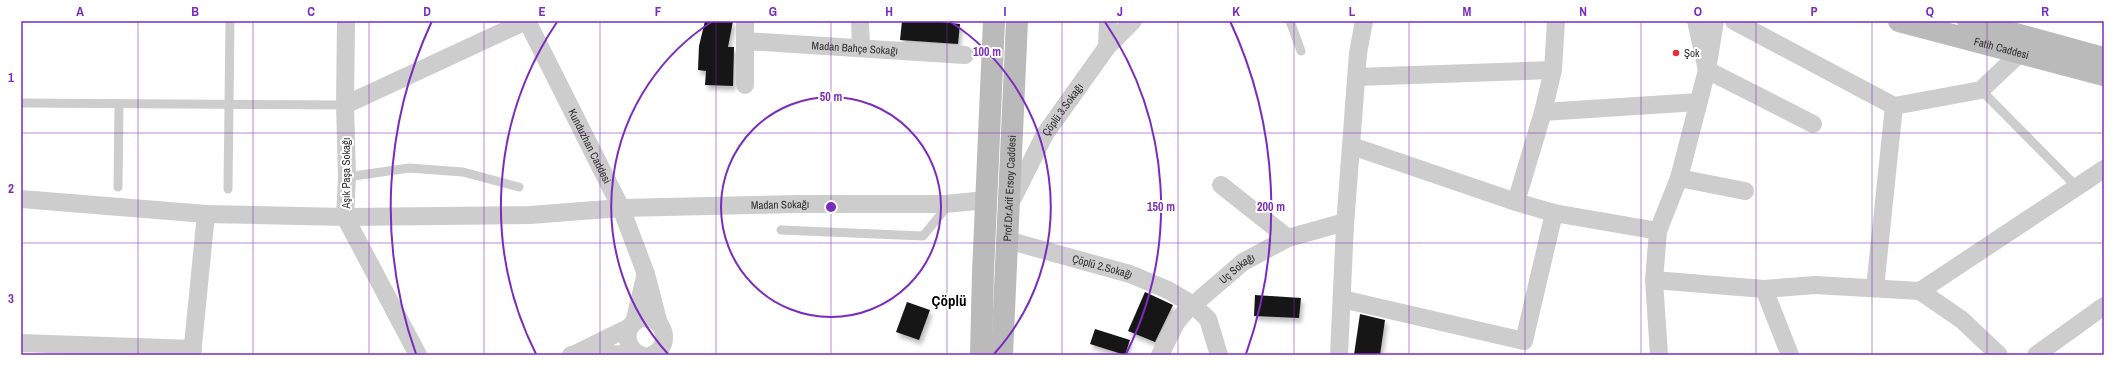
<svg xmlns="http://www.w3.org/2000/svg" width="2125" height="376" font-family="'Archivo Narrow',sans-serif">
	<style>
		.building { fill: #171717; filter: url(#shadow) }
		.lines { fill: none; stroke-linecap: round; stroke-linejoin: round }
		.lane { stroke: #cdcdcd; stroke-width: 9 }
		.street { stroke: #cdcdcd; stroke-width: 18 }
		.secondary { stroke: #bababa; stroke-width: 22 }
		.grid { fill: none; stroke: #7b2cbf; stroke-width: 1; stroke-opacity: 0.55 }
		.ring { fill: none; stroke: #7b2cbf; stroke-width: 2 }
		.poi-dot { fill: #ee2b34; stroke: #fff; stroke-width: 1.5 }
		.labels { text-anchor: middle; dominant-baseline: central; stroke-width: 4; stroke-linejoin: round; paint-order: stroke }
		.street-label { font-size: 11px; fill: #303030; stroke: #fff }
		.poi-label { font-size: 11px; fill: #303030; stroke: #fff; text-anchor: start }
		.district-label { font-size: 15px; font-weight: bold; fill: #000; stroke: #fff }
		.centre { fill: #7b2cbf; stroke: #fff; stroke-width: 2 }
		.ring-label { font-size: 12px; text-anchor: middle; font-weight: bold; fill: #7b2cbf; stroke: #fff; stroke-width: 4; stroke-linejoin: round; paint-order: stroke }
		.neatline { fill: none; stroke: #7b2cbf; stroke-width: 1.5 }
		.grid-label { font-size: 13px; text-anchor: middle; font-weight: bold; fill: #7b2cbf }
	</style>
	<defs>
		<filter id="shadow"><feDropShadow dx="2.5" dy="4.5" stdDeviation="2" flood-color="#0004"/></filter>
	</defs>
	<rect width="100%" height="100%" fill="#fff"/>
	<!-- building -->
	<g class="building">
		<path d="M705,21h28l-5,26h6l-1,39 -28,-1 1,-14 -8,-1 1,-24z"/>
		<path d="M902,21h31l27,3 -2,20 -58,-4z"/>
		<path d="M1145,292l28,13 -18,37 -27,-11z"/>
		<path d="M1255,295l46,3 -2,20 -45,-2z"/>
		<path d="M907,302l23,8 -11,30 -23,-8z"/>
		<path d="M1360,314l25,6 -5,35h-26z"/>
		<path d="M1095,329l35,11 -5,15 -35,-11z"/>
	</g>
	<g class="lines">
		<!-- lane -->
		<g class="lane">
			<path d="M1290,21l11,30"/>
			<path d="M1981,90l96,97"/>
			<path d="M21,103l324,2"/>
			<path d="M347,177l62,-9 54,4 56,15"/>
			<path d="M118,187l1,-83"/>
			<path d="M228,189l2,-168"/>
			<path d="M781,230l142,6 19,-23 3,-9"/>
		</g>
		<!-- street -->
		<g class="street">
			<path d="M346,21l-1,84 2,72 -2,40 73,138"/>
			<path id="s1" d="M527,21l94,187 25,66 13,50"/>
			<path d="M745,21v64"/>
			<path d="M860,21l1,27"/>
			<path d="M1696,21l11,49 106,54"/>
			<path d="M1734,21l160,85 87,-16 39,-37"/>
			<path id="s2" d="M745,41l220,14"/>
			<path d="M1107,47l1,-26"/>
			<path d="M1357,77l196,-7"/>
			<path d="M345,105l181,-84"/>
			<path d="M1543,112l155,-10"/>
			<path d="M1352,146l164,56 38,11 104,18"/>
			<path d="M1679,178l66,13"/>
			<path d="M1221,185l67,53"/>
			<path id="s3" d="M21,199l185,15 139,3 185,-2 91,-7 179,-4h145l41,-4"/>
			<path id="s4" d="M1011,202l34,-68 62,-87 26,-26"/>
			<path d="M1516,202l27,-90 10,-42 3,-49"/>
			<path id="s5" d="M1007,240l123,34 38,16 25,15 15,14 11,36"/>
			<path d="M1654,280l110,9 51,-4 105,6 184,-122"/>
			<path d="M1875,288l19,-182"/>
			<path d="M1764,289l26,66"/>
			<path d="M1920,291l42,29 37,35"/>
			<path d="M1342,299l182,42 30,-128"/>
			<path d="M634,323l11,-46"/>
			<path d="M21,343l172,6"/>
			<path d="M577,353l53,-26"/>
			<path d="M192,355l14,-141"/>
			<path d="M571,355l66,-1"/>
			<path d="M641,355c-20,-7 -17,-37 5,-37 21,1 25,31 5,37"/>
			<path id="s6" d="M1160,355l16,-32 9,-11 58,-50 45,-24 57,-16"/>
			<path d="M1339,355l6,-130 13,-172 6,-32"/>
			<path d="M1659,355l-5,-75 4,-49 21,-53 28,-108 8,-49"/>
			<path d="M2036,355l68,-49"/>
		</g>
		<!-- secondary -->
		<g class="secondary">
			<path id="s7" d="M1899,21l205,54"/>
			<path d="M1968,21l136,37"/>
			<path d="M981,355l2,-82 11,-252"/>
			<path id="s8" d="M1002,355l15,-334"/>
		</g>
	</g>
	<!-- grid -->
	<path class="grid" d="M138,21v334M253,21v334M369,21v334M484,21v334M600,21v334M716,21v334M831,21v334M947,21v334M1062,21v334M1178,21v334M1294,21v334M1409,21v334M1525,21v334M1641,21v334M1756,21v334M1872,21v334M1987,21v334M21,133h2083M21,243h2083"/>
	<!-- distance rings -->
	<g class="ring">
		<circle cx="831" cy="207" r="110"/>
		<path d="M668 354A220 220 0 0 1 713 21M949 21A220 220 0 0 1 994 354"/>
		<path d="M536 354A330 330 0 0 1 557 22M1105 22A330 330 0 0 1 1126 354"/>
		<path d="M416 354A440 440 0 0 1 432 21M1230 21A440 440 0 0 1 1246 354"/>
	</g>
	<!-- markers -->
	<circle class="poi-dot" cx="1676" cy="53" r="4"/>
	<g class="labels">
		<!-- street labels -->
		<g class="street-label">
			<text stroke="none"><textPath href="#s2" startOffset="110">Madan Bahçe Sokağı</textPath></text>
			<text stroke="none"><textPath href="#s7" startOffset="106">Fatih Caddesi</textPath></text>
			<text stroke="none"><textPath href="#s4" startOffset="106">Çöplü 3.Sokağı</textPath></text>
			<text stroke="none"><textPath href="#s1" startOffset="140">Kunduzhan Caddesi</textPath></text>
			<text transform="translate(346 173) rotate(-90)">Aşık Paşa Sokağı</text>
			<text stroke="none"><textPath href="#s8" startOffset="167">Prof.Dr.Arif Ersoy Caddesi</textPath></text>
			<text stroke="none"><textPath href="#s3" startOffset="760">Madan Sokağı</textPath></text>
			<text stroke="none"><textPath href="#s5" startOffset="99">Çöplü 2.Sokağı</textPath></text>
			<text stroke="none"><textPath href="#s6" startOffset="118">Uç Sokağı</textPath></text>
		</g>
		<!-- poi labels -->
		<g class="poi-label">
			<text x="1684" y="53">Şok</text>
		</g>
		<!-- district labels -->
		<g class="district-label">
			<text x="949" y="300">Çöplü</text>
		</g>
	</g>
	<circle cx="831" cy="207" r="6" class="centre"/>
	<g class="ring-label">
		<text x="987" y="56">100 m</text>
		<text x="831" y="101">50 m</text>
		<text x="1161" y="211">150 m</text>
		<text x="1271" y="211">200 m</text>
	</g>
	<!-- border -->
	<rect width="2125" height="376" fill="none" stroke="#ffffff" stroke-width="44"/>
	<rect x="22" y="22" width="2081" height="332" class="neatline"/>
	<g class="grid-label">
		<text x="80" y="16">A</text>
		<text x="195" y="16">B</text>
		<text x="311" y="16">C</text>
		<text x="427" y="16">D</text>
		<text x="542" y="16">E</text>
		<text x="658" y="16">F</text>
		<text x="773" y="16">G</text>
		<text x="889" y="16">H</text>
		<text x="1005" y="16">I</text>
		<text x="1120" y="16">J</text>
		<text x="1236" y="16">K</text>
		<text x="1352" y="16">L</text>
		<text x="1467" y="16">M</text>
		<text x="1583" y="16">N</text>
		<text x="1698" y="16">O</text>
		<text x="1814" y="16">P</text>
		<text x="1930" y="16">Q</text>
		<text x="2045" y="16">R</text>
		<text x="11" y="82">1</text>
		<text x="11" y="193">2</text>
		<text x="11" y="303">3</text>
	</g>
</svg>
